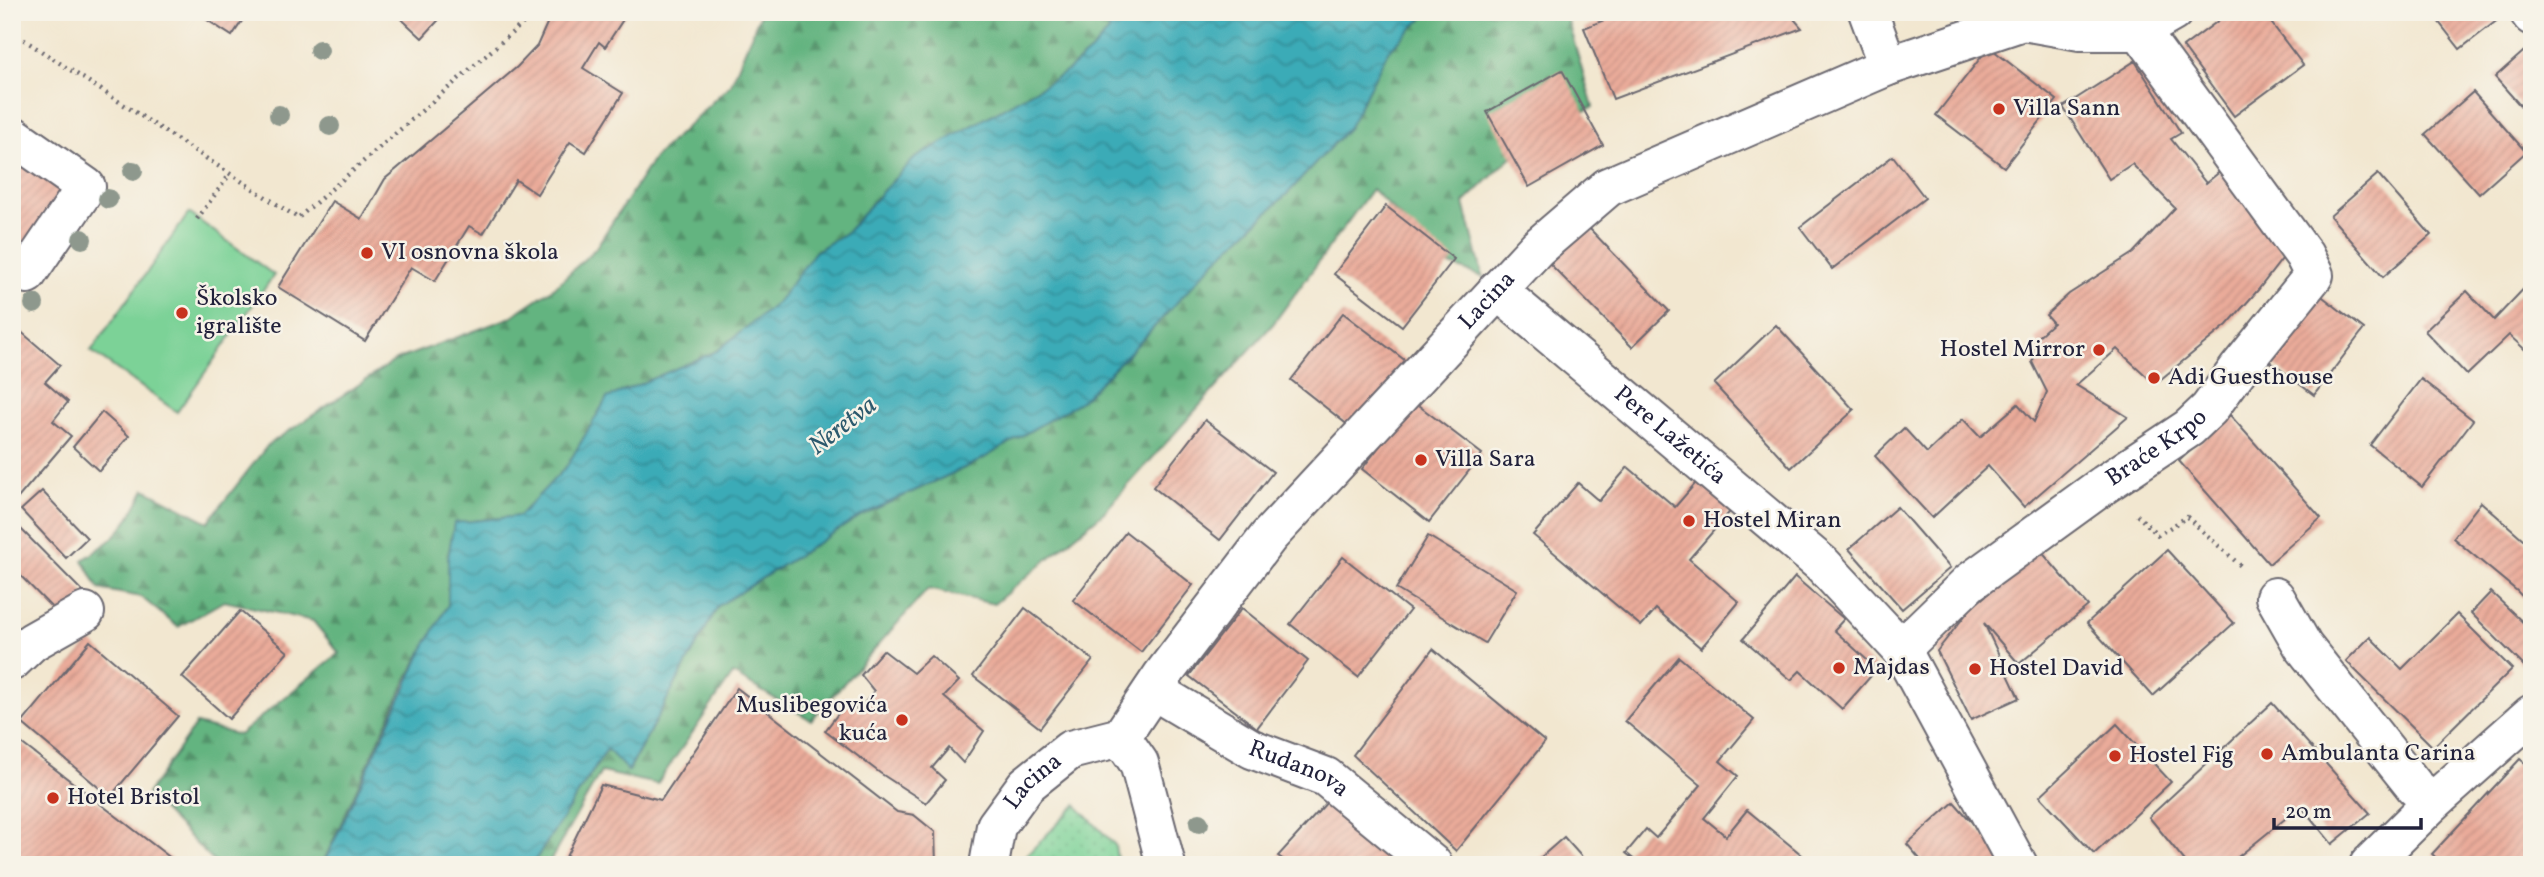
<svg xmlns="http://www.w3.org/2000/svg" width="2544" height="877" font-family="Vollkorn,serif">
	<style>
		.forest { fill: url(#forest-firs); stroke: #436b5e; stroke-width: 2 }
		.park { fill: url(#park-dots); stroke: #4e7a69; stroke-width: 2 }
		.garden { fill: #7bd297; stroke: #4e7a69; stroke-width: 2 }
		.water { fill: url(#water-waves); stroke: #2e6679; stroke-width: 2 }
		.building { fill: url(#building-hatch) }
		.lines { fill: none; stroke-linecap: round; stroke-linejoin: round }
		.minor-casing { stroke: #6b676f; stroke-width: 42 }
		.path { stroke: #6b676f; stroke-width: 4.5; stroke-dasharray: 2 5; stroke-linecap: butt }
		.minor { stroke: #fff; stroke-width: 38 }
		.tree { fill: #8e988d }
		.poi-dot { fill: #c8321e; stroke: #f7f3e8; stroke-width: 2.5 }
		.labels { text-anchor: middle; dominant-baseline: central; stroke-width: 5; stroke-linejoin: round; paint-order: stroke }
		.poi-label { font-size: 24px; fill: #22223b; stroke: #f7f3e8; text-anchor: start }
		.street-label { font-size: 24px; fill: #22223b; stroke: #f7f3e8 }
		.water-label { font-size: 26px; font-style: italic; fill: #2c596d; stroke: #f7f3e8 }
	</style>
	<defs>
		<pattern id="forest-firs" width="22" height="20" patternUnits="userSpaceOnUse" patternTransform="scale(1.75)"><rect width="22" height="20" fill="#64b480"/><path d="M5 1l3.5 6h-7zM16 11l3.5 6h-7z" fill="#52926a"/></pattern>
		<pattern id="park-dots" width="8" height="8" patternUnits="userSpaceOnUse" patternTransform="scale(1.75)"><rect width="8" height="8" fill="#7bd297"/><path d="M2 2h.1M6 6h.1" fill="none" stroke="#6ab483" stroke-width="1.8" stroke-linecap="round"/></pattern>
		<pattern id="water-waves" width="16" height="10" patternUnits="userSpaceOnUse" patternTransform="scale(1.75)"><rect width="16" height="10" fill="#3babb7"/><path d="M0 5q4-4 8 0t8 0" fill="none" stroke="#318b96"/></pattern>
		<pattern id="building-hatch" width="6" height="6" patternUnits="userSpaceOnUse" patternTransform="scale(1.75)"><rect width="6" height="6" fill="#eaab9a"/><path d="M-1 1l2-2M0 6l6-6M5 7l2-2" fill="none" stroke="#c89386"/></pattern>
	</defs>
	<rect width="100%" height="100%" fill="#f7f3e8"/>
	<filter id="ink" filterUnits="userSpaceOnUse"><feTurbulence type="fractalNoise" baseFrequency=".0143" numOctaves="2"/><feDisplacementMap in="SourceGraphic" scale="14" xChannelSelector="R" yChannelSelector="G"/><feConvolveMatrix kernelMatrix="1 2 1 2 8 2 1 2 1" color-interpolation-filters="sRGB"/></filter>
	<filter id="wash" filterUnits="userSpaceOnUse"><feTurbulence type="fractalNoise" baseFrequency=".00686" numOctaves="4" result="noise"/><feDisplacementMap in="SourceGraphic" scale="28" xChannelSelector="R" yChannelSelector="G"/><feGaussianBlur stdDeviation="1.57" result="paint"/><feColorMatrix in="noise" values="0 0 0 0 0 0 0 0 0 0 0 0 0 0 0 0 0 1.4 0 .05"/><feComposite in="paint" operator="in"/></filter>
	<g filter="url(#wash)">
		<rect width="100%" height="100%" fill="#f2e7d0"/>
		<!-- forest -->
		<g class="forest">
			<path d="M761,12h347l1,19 -18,20 -29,24 -147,83 -34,35 -34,39 -32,20 -38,51 -60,48 -110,47 -40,68 -48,50 -65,7 -6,35v47l-41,74 -85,186h-105l-70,-71 49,-70 43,11 100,-82 -26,-32 -89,-20 -46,26 -37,-30 -42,-8 -16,-29c35,-23 43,-33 62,-71l63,33 60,-77 128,-85 113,-42 46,-31 40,-38 59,-91 77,-74z"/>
			<path d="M1429,12h136l28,95 -62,31 -67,65 19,74 -36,-13 -75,-75 -99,135 -169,188 -110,92 -66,-15 -117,131 -78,-46 -76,110 -56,-12 -53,93h-16l76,-117 21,22 89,-164 144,-91 115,-53 104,-61 62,-62 71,-77 75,-70 60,-65 39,-76z"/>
		</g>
		<!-- park -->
		<path class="park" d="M1076,805l39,40 3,20h-101z"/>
		<!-- garden -->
		<path class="garden" d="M189,213l85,62 -97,137 -86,-61z"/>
		<!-- water -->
		<path class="water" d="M1108,12h321l-41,39 -39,76 -60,65 -75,70 -71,77 -62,62 -104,61 -115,53 -144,91 -90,165 -21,-22 -75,116h-209l101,-217 24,-43v-47l6,-35 65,-7 48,-50 40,-68 110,-47 60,-48 38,-51 32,-20 34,-39 34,-35 147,-83 29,-24 18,-20z"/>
		<g id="blocks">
			<!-- building -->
			<g class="building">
				<path d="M195,12h53l-16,24z"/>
				<path d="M394,12h52l-24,26z"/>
				<path d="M540,12h88l-23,35 -6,-5 -16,26 40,25 -37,59 -16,-10 -33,52 -21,-14 -33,54 -14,-8 -34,55 -24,-14 -46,74 -87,-54 54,-86 30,18 23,-40 132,-112 20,-21 12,-27z"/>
				<path d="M1611,12h177l14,16 -189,71 -29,-71 28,-11z"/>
				<path d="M2230,12h33l40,53 -69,51 -51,-69z"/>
				<path d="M2431,12h77l-48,37z"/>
				<path d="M2532,44v75l-37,-42z"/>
				<path d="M1989,47l68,53 -53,67 -68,-52z"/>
				<path d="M2135,61l46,72 -10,6 35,44 16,-13 63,85 -27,35 -31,35 -72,59 -38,-35 -41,36 52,32 -104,90 -36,-41 -56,52 -57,-62 29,-28 23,25 36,-34 17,18 38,-33 16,18 13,-30 -15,-30 8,-17 -5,-6 18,-16 -7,-8 23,-21 64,-41 42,-45 -43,-44 -23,15 -46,-72z"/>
				<path d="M1562,70l41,75 -74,42 -42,-75z"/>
				<path d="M2473,92l53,60 -47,42 -54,-60z"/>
				<path d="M12,141l61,44 -61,85z"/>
				<path d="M1893,156l32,42 -93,71 -32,-42z"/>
				<path d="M2378,174l53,61 -48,42 -53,-61z"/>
				<path d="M1386,206l68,53 -52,67 -68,-52z"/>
				<path d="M1588,227l81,84 -37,36 -82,-83z"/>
				<path d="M2532,280v76l-23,-21 -42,40 -42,-44 42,-40 27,29z"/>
				<path d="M2319,294l45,35 -50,66 -46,-35z"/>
				<path d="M1343,313l68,52 -53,68 -67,-53z"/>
				<path d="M12,324l48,41 -15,17 23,20 -15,19 18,15 -59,69z"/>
				<path d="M1776,325l78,85 -63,58 -77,-84z"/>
				<path d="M2421,379l52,41 -51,67 -52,-42z"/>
				<path d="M1414,402l68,52 -53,68 -67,-53z"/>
				<path d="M102,412l27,24 -30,35 -26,-24z"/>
				<path d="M2230,415l91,103 -52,46 -90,-103z"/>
				<path d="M1205,420l68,52 -53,68 -67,-53z"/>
				<path d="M1628,467l47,40 25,-29 34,29 -45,52 50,43 -38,46 -45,-39 -15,17 -108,-91 45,-52 21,18z"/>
				<path d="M42,491l45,47 -21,20 -45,-48z"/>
				<path d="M2481,502l51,45v60l-15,-16 -64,-53z"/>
				<path d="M1897,507l53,61 -48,41 -53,-60z"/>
				<path d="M12,520l73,74 -24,23 -49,-50z"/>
				<path d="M1126,532l67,53 -52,67 -68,-52z"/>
				<path d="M1428,536l89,54 -32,53 -89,-54z"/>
				<path d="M2040,550l48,56 -69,58 -35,-41 35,75 -48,22 -34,-69 34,-43z"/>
				<path d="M2167,550l67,73 -81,73 -66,-73z"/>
				<path d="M1343,557l67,53 -52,67 -68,-53z"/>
				<path d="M1795,577l49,42 -10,11 43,39 -35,40 -42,-38 -9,9 -48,-41z"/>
				<path d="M2491,592l41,39v33l-5,5 -56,-56z"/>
				<path d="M1025,608l68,52 -53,68 -67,-52z"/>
				<path d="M1242,608l66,53 -51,67 -68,-52z"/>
				<path d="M240,611l48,41 -59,67 -47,-42z"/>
				<path d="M2457,614l55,55 -79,78 -87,-86 24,-24 32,32z"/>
				<path d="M90,641l88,75 -68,81 -88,-74z"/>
				<path d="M1433,649l112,93 -89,109 -103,-96z"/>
				<path d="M883,650l30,23 18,-17 28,25 -15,16 40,34 -21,32 -14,-15 -17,20 13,12 -19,23 -46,-30 -55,-42 21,-28 13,7 15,-19 -13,-16z"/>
				<path d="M1679,657l75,63 -34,41 18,15 -34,42 22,18 21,-26 55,45 -8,10h-162l4,-4 -10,-8 20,-24 10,9 45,-53 -76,-64z"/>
				<path d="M737,688l160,124 17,3 21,17 1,33h-374l39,-80 60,15z"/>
				<path d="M2272,703l98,110 -38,31 -31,-38 -73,59h-40l-39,-48z"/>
				<path d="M2117,724l54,58 -77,72 -54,-58z"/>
				<path d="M12,736l160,123 -4,6h-156z"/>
				<path d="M2520,759l12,10v96h-88l-12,-11z"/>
				<path d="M1329,800l73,65h-114l1,-2 -11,-7z"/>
				<path d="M1954,802l54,61 -2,2h-81l-18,-21z"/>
				<path d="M1564,837l25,28h-57z"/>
			</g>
		</g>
	</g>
	<g filter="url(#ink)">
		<use href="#blocks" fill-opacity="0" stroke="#6b676f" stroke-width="2"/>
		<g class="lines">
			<!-- minor casing -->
			<g class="minor-casing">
				<g id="minor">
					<path d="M1868,12l20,54"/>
					<path d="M2529,12l3,4"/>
					<path d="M12,135l74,52 -59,87"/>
					<path id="s1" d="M1497,290l326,275 78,84 117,216"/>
					<path d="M2275,597l28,49 112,141 18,15"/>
					<path id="s2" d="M1901,649l69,-67 135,-98 84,-56 20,-19 30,-41 75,-93 -10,-20 -164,-224"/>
					<path d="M12,661l20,-19 53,-30"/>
					<path id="s3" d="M1153,690l99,59 74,28 107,88"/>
					<path d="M1121,737l18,26 27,102"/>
					<path id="s4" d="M989,865l7,-39 30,-41 44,-35 51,-13 41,-61 107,-140 268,-288 71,-61 280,-121 135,-45 57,10h60l33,-19"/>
					<path d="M2369,865l64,-63 99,-88"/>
				</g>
			</g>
			<!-- path -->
			<g class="path">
				<path d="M12,32l286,186 238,-206"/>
				<path d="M197,219l33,-45"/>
				<path d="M2137,515l21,20 29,-18 56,51"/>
			</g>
			<!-- minor -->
			<use href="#minor" class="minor"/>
		</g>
		<!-- trees -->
		<g class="tree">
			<circle cx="319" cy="50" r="10"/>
			<circle cx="279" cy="115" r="10"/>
			<circle cx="330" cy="126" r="10"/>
			<circle cx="133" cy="171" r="10"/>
			<circle cx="108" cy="199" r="10"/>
			<circle cx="82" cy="239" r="10"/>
			<circle cx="34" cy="304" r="10"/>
			<circle cx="1199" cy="823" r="10"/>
		</g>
	</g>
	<!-- markers -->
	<g class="poi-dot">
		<circle cx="1999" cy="109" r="7"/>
		<circle cx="367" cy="253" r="7"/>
		<circle cx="182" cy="313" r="7"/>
		<circle cx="2099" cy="350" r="7"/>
		<circle cx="2154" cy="378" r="7"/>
		<circle cx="1421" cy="460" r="7"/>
		<circle cx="1689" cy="521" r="7"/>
		<circle cx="1839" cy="668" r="7"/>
		<circle cx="1975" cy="669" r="7"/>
		<circle cx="902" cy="720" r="7"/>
		<circle cx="2267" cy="754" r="7"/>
		<circle cx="2115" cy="756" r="7"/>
		<circle cx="53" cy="798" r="7"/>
	</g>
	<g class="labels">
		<!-- poi labels -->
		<g class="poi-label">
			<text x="2013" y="109">Villa Sann</text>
			<text x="381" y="253">VI osnovna škola</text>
			<text x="196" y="299">Školsko<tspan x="196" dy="28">igralište</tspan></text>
			<text x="2085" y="350" text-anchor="end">Hostel Mirror</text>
			<text x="2168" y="378">Adi Guesthouse</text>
			<text x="1435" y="460">Villa Sara</text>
			<text x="1703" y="521">Hostel Miran</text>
			<text x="1853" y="668">Majdas</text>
			<text x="1989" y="669">Hostel David</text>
			<text x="888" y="706" text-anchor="end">Muslibegovića<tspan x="888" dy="28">kuća</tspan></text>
			<text x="2281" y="754">Ambulanta Carina</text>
			<text x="2129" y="756">Hostel Fig</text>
			<text x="67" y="798">Hotel Bristol</text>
		</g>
		<!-- street labels -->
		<g class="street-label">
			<text stroke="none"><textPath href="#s4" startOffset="770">Lacina</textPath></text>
			<text stroke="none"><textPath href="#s1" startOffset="226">Pere Lažetića</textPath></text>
			<text stroke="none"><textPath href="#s2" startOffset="326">Braće Krpo</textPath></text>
			<text stroke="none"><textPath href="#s3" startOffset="166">Rudanova</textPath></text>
			<text stroke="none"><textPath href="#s4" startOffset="98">Lacina</textPath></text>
		</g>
		<!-- water labels -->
		<g class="water-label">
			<text transform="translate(843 426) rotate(-38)">Neretva</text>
		</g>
	</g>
	<!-- margin -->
	<rect width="2544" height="877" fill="none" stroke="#f7f3e8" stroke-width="42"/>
	<!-- scale -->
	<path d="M2274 818v10h147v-10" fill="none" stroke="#22223b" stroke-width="3.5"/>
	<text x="2285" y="818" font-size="21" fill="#22223b" stroke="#f7f3e8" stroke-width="5" paint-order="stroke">20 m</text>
</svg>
